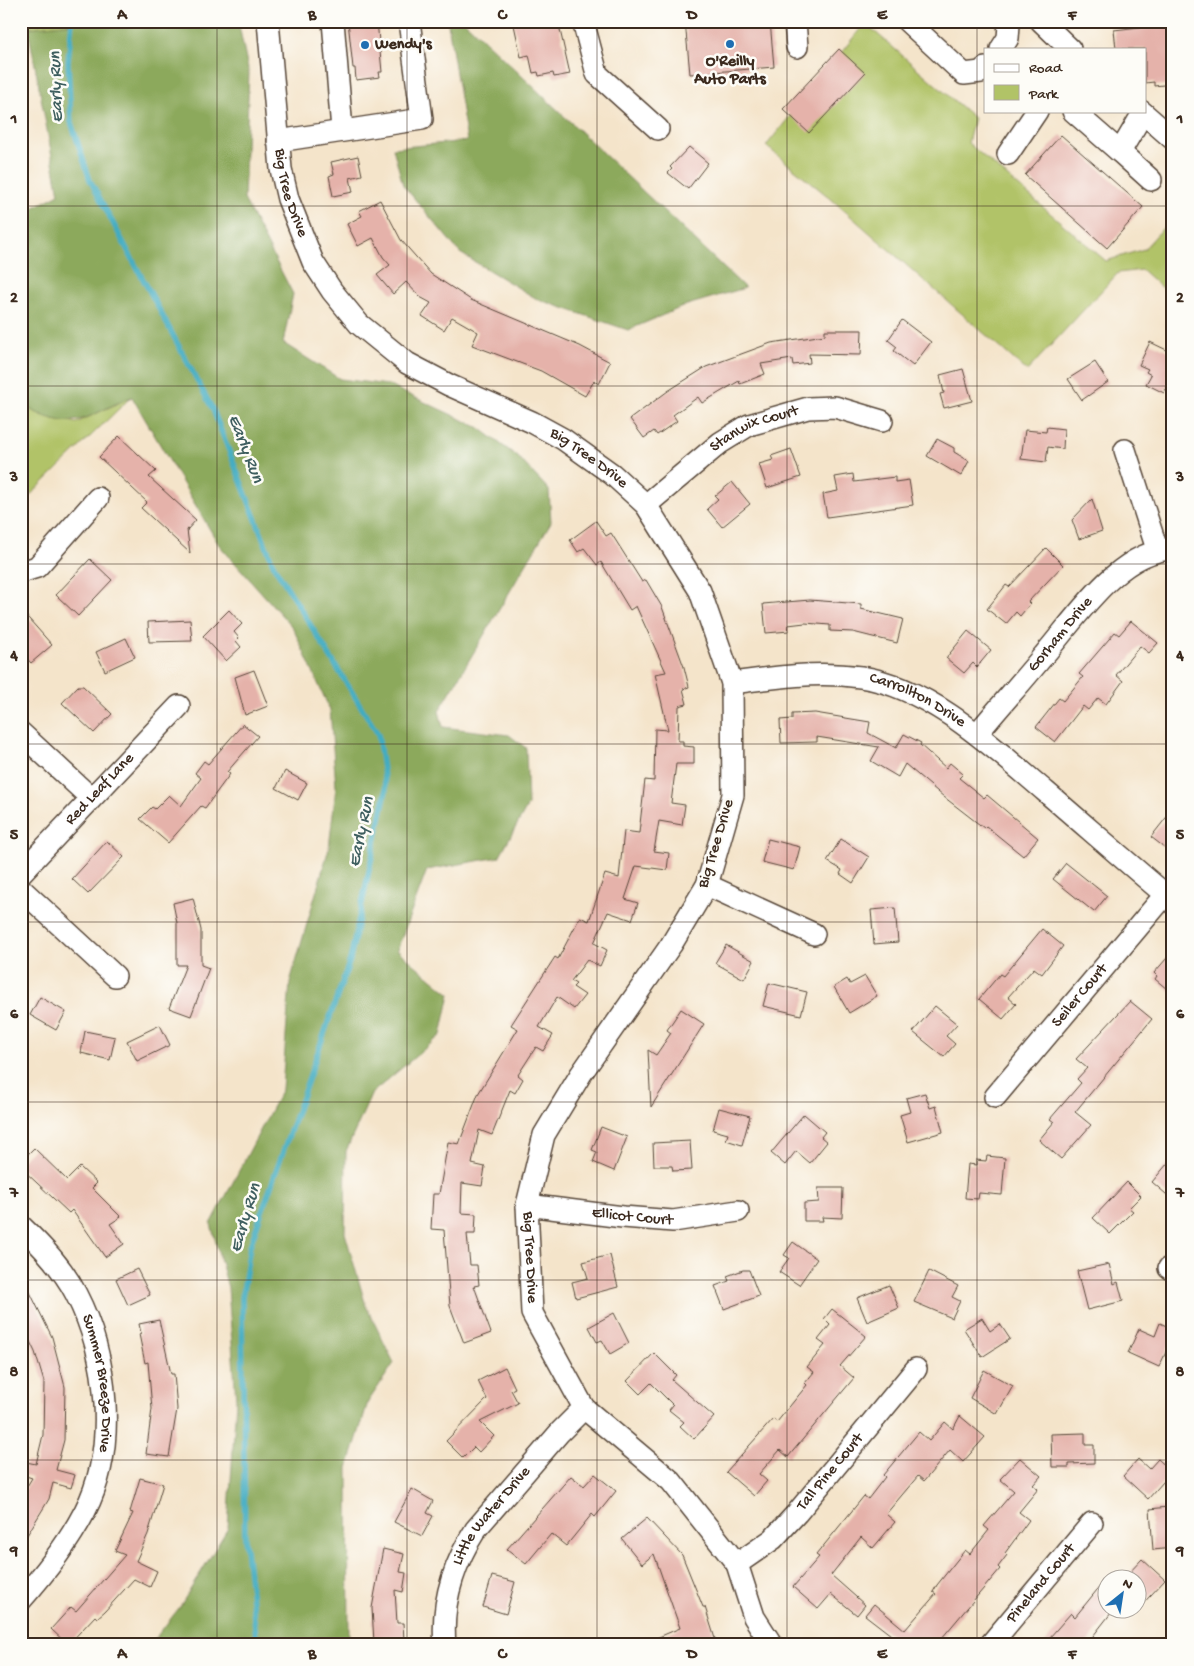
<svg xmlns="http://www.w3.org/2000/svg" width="1194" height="1666" font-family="'Gochi Hand',sans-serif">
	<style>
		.green { fill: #b1c367; stroke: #767642 }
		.forest { fill: #8ca95c; stroke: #646a3d }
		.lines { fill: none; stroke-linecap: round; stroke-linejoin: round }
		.stream { stroke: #42acc1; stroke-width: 5.5 }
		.building { fill: #e5b2aa }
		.minor-casing { stroke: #574638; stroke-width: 24 }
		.minor { stroke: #fff; stroke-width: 21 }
		.grid { fill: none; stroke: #3b2a1e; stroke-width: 1; stroke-opacity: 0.55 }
		.poi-dot { fill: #1f6fb2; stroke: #fdfcf7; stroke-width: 2 }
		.labels { text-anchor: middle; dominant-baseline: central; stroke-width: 5; stroke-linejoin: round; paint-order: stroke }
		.poi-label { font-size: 16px; font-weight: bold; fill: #3b2a1e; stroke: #fdfcf7; text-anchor: start }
		.street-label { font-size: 16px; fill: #3b2a1e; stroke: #fdfcf7 }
		.water-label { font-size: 18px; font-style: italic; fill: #3e5e5f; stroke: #fdfcf7 }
		.neatline { fill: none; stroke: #3b2a1e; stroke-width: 2 }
		.grid-label { font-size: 16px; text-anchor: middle; font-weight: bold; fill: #3b2a1e }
	</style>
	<rect width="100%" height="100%" fill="#fdfcf7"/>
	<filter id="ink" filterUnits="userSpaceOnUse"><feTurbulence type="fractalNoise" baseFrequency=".02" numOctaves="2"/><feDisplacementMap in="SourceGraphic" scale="10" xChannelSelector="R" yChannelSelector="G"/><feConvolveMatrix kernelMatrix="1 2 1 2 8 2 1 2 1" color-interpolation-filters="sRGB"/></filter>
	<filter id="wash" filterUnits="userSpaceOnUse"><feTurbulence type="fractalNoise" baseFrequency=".0096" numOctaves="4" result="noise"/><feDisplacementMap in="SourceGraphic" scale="20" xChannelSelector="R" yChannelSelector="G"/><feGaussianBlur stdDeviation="1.12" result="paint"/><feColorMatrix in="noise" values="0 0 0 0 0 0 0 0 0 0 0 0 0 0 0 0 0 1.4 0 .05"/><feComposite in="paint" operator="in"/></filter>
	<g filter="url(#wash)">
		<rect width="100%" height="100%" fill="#f4e4ca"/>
		<!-- green -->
		<g class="green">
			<path d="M27,21h64l-63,7z"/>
			<path d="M865,23l109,95 -6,25 138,118 38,-12 29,-32v81l-31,-28 -24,3 -91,98 -197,-173 -64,-52z"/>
			<path d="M21,387l8,22 47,14 55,-26 -110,107z"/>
		</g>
		<!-- forest -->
		<g class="forest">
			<path d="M91,21h147l11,52 -5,126 49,95 -10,49 57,36 48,6 90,42 40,30 31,33 2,32 -112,189 4,16 66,8 17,13 2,57 -29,52 -72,13 -30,80 53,44 -9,41 -69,58 -26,58 -1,82 21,73 28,57 -26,39 -20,66 1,177h-199l29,-37 49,-80 8,-128 -8,-112 -17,-64 71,-135 8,-107 39,-134 7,-61 -6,-77 -37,-82 -74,-83 -87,-148c-45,17 -54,38 -103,12l-8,-22v-173l38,-20 -31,-166z"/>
			<path d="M455,21h9l281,267 -58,17 -59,25 -91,-31 -77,-46 -57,-68 -10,-37 74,-7 -19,-117z"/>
		</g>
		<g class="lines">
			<!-- stream -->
			<path class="stream" d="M72,21l-4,41 3,60 19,58 123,230 61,156 104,168 8,57 -36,169 -100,286 -8,52 3,242 12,105"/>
		</g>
		<g id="blocks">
			<!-- building -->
			<g class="building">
				<path d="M348,21h29l5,51h-3l1,5 -24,3 -1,-12h-2z"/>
				<path d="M515,21h43l12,53 -16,3 -1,-4 -14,3 -1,-4 -5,1 -4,-18 -8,2 -7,-32 2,-1z"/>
				<path d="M685,21h85l4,46 -84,7z"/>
				<path d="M1173,23v61l-19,2v-4l-9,1v-34h-29l-2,-19z"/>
				<path d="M839,49l26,24 -56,60 -26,-24z"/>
				<path d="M1061,135l82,72 -36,41 -82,-73z"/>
				<path d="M689,147l19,16 -20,26 -20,-16 4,-4 -2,-2z"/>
				<path d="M358,156l4,19 -12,3 3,14 -20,4 -4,-20 5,-2 -3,-12z"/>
				<path d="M380,200l21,40 30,34 40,26 109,46 30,16 -11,22 -5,-3 -9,15 -44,-25 -69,-26 6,-13 -26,-15 -8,13 -22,-14 9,-13 -11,-6 -14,-15 -13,12 -16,-19 13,-10 -7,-8 -10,-19 -15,8 -11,-22 15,-8 -3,-5z"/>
				<path d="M902,320l29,22 -18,24 -19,-15 3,-4 -9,-7z"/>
				<path d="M825,330h37l-1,25 -52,-1 1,9 -17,2 -1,-6 -31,5 4,10 -25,10 -1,-3 -37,22 -4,-6 -25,18 4,6 -20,14 -3,-4 -10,7 -14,-19 38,-28 38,-24 65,-24 54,-8z"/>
				<path d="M1150,342l23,11v8l-7,14 5,2 -7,16 -18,-9 5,-9 -5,-3 2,-3 -9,-4z"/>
				<path d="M1095,362l13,20 -26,18 -14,-21z"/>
				<path d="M963,369l9,32 -28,7 -4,-14 4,-1 -4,-18z"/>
				<path d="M1047,427l17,2 -1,20 -15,-2 -2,15 -25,-3 4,-29 21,2z"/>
				<path d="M119,436l37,35 -7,6 47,43 -9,10 3,23 -49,-45 6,-6 -48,-45z"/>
				<path d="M937,439l17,9v4l15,9 -8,15 -34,-20z"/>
				<path d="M791,449l10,28 -34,11 -8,-24 14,-4 -2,-4z"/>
				<path d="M853,474l1,8 41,-5v5l14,-2 4,25 -86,12 -4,-23 15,-3 -3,-14z"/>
				<path d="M732,482l18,22 -28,23 -15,-18 11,-10 -3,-3z"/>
				<path d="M1092,499l10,32 -23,8 -7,-19z"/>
				<path d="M596,521l10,15 5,-3 31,49 4,-2 16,27 22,60 5,20 -6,2 4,15 -8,2 -1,35h5v5l11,1v17h-18l-5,39 14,2 -3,20 -23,-4 -5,30 15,2 -2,17 -31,-4 -11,33 13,4 -6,17 -24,-8 -14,31 13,7 -7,16 -13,-6 -16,21 5,3 -3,3 12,8 -11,14 -17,-12 -18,30 14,8 -10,16 -7,-4 -18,28 5,4 -8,14 -5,-3 -18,45 -13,-5 -7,34 13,3 -3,19 -20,-3 -1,30 15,1 -1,20h-8l3,31h7l2,20 -5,1 17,47 -27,10 -14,-37 -6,-76 -13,-1 2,-35h6l9,-52 11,2 19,-50 40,-65 -7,-4 44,-68 3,2 22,-42 9,4 16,-47 14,4 5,-47 15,2 6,-53 9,1 1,-52 13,1 -13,-56 11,-2 -30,-66 -6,4 -29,-48 -4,3 -13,-17 -6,4 -8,-12z"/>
				<path d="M1046,548l17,17 -35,37 2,2 -10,12 -4,-4 -10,12 -19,-15 19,-24 3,2z"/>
				<path d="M90,559l22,21 -34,36 -22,-21z"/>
				<path d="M810,600l51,4v5l42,10 -6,24 -44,-11 -23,-1v-6l-25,-2 -17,2 1,6 -23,2 -3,-29z"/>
				<path d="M21,610l31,35 -21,18 -10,-11z"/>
				<path d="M229,610l13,14 -8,8 5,6 -3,3 5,6 -15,14 -23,-25z"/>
				<path d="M190,620l2,21 -43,1 -1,-20z"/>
				<path d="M1131,621l27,22 -9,10 -9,-7 -24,29 7,6 -17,23 -8,-6 -10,12 -5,-4 -28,36 -19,-15 23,-29 4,3 20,-24 -4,-3 36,-42 4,3z"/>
				<path d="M968,631l23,19 -14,17 -4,-4 -9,10 -18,-15z"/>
				<path d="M126,638l9,19 -30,14 -9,-19z"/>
				<path d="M254,670l14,36 -23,9 -10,-38z"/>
				<path d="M78,686h5l29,28 -18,19 -32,-30z"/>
				<path d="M815,713l55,9 -2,11 28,15 8,-14 17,9 -1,2 26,23 4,-5 13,11 -4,4 25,20 3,-3 51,43 -15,18 -37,-30 -2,2 -40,-31 -39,-33 -7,13 -27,-16 8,-14 -62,-10v5l-36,1 -1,-23 12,-1v-5z"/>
				<path d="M243,724l15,12 -31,36 3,2 -25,34 -4,-2 -33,37 -28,-24 12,-12 3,2 14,-14 12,11 20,-28 -6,-5 9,-12 4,3z"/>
				<path d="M285,771l22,12 -9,17 -22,-12z"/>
				<path d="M1173,809v45l-22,-17z"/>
				<path d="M768,839l32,8 -6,23 -32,-8z"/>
				<path d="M841,839l28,18 -16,26 -13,-9 2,-4 -15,-9z"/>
				<path d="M107,841l17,16 -36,37 -16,-15z"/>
				<path d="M1066,863l41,33 -13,16 -41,-33z"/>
				<path d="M193,898l8,32v35l8,3 -18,48 -22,-8 17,-43h-9v-42l-4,-20z"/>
				<path d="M895,908l3,34 -24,2 -3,-34z"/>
				<path d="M1042,929l21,17 -21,28 -8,-6 -26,29 8,7 -13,15 -24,-20 21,-25 3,2z"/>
				<path d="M726,945l28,16 -10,18 -29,-16z"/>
				<path d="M1173,951v43l-18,-15 2,-3 -3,-3z"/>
				<path d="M865,976l12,20 -28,17 -15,-26 13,-8 3,5z"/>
				<path d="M769,983l38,9 -6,23 -38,-9z"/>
				<path d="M40,997l26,15 -10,18 -26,-15z"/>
				<path d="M1130,1001l22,18 -77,93 16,13 -30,34 -22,-19 15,-18 -4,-3 31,-36 -4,-4 10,-11 -11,-9z"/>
				<path d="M935,1006l22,18 -11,12 9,8 -11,13 -31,-25z"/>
				<path d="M681,1009l23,15 -53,83 -3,-57 8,5 15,-22 -4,-3z"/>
				<path d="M160,1025l10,20 -33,16 -10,-20z"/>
				<path d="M85,1031l30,6 -5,23 -29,-7z"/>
				<path d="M925,1093l5,15 6,-2 7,26 -35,10 -8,-27 10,-3 -4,-14z"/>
				<path d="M719,1108l31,8 -8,29 -16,-5 2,-6 -15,-4z"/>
				<path d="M804,1114l21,18 -4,5 6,5 -17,21 -14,-12 -11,14 -14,-12z"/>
				<path d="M601,1127l26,10 -13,34 -21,-9 4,-10 -5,-2z"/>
				<path d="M690,1141l2,29 -19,1 -1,-5h-18l-1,-23z"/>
				<path d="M34,1148l33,32 13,-13 17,16 -5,5 29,29 -11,7 14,20 -19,13 -33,-47 -3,3 -48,-45v-7z"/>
				<path d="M987,1156l18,2 -3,37 -23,-2 -1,6 -13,-1 3,-34 8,1v-5l10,1z"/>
				<path d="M1173,1157v43l-21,-18z"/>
				<path d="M1127,1182l14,14 -12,12 4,3 -23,23 -17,-16z"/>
				<path d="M818,1188h25l-1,30 -20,-1 1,4h-19v-18l15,-1z"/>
				<path d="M793,1242l24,17 -18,26 -20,-13 10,-14 -5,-3z"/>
				<path d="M610,1255l8,32 -42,11 -4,-16 16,-4 -5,-16z"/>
				<path d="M1109,1264l5,20 4,-2 5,19 -36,9 -10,-39z"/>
				<path d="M137,1269l13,26 -22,10 -12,-26z"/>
				<path d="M743,1270h6l10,26 -35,13 -9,-23 14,-5 -2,-5z"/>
				<path d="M929,1271l29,15 -6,11 8,4 -8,17 -38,-16z"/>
				<path d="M21,1274l31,63 13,50 -1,53 -8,30 19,5 -4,13 -18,-5 -4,16 -28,46v-49l11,-18 -9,-3 3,-13 10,2 7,-29 1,-53 -9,-30 -14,-29z"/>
				<path d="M889,1285l10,23 -32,14 -10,-24z"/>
				<path d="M832,1309l34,27 -26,30 14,12 -66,79 -8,-7 -21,24 8,7 -13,15 -28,-24 47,-53 4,3 30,-37 -2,-2 9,-11 -7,-5 18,-22 -7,-5 12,-15 -6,-6z"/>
				<path d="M614,1313l15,30 -19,11 -8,-14 -5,2 -8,-15z"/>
				<path d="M982,1318l8,13 10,-7 10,15 -28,18 -18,-28z"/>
				<path d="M159,1320l12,54h3l3,35 -8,48 -23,-3 6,-45 -4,-47 -3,1 -6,-29 2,-1 -2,-9z"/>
				<path d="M1160,1323l13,6v8l-14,30 -31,-14 11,-24 16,7z"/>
				<path d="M654,1353l22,22 -4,5 42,37 -20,22 -14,-13 4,-4 -15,-12 4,-5 -22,-22 -11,11 -13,-13z"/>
				<path d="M505,1367l10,21 -4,2 7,13 -38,19 14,14 -15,16 -5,-5 -11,11 -17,-17 41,-42 -9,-18z"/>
				<path d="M984,1370l29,16 -16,28 -27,-16z"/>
				<path d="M960,1416l25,21 -22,25 -13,-12 -26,31 -6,-5 -32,38 9,8 -22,26 -12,-11 -30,38 34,30 -8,10 -26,-21 -13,15 -25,-22 26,-30 -3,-2 48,-59 4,3 17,-22 -2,-2 36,-43 10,9 16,-19 8,7z"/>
				<path d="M1085,1433v12h9v18l-25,1v3h-17l-1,-33z"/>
				<path d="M1020,1458l21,18 -8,9 5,4 -19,23 10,8 -24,33 2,2 -9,12 2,2 -64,76h-53l8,-10 -26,-20 9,-11 31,26 31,-36 -3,-2 4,-7 28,-35 5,4 19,-24 -5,-4 30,-35 -14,-12z"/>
				<path d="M1138,1459l11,10 9,-10 14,13 -24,27 -25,-23z"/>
				<path d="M595,1474l21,17 -21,26 -3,-3 -26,32 -15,-12 -25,30 -19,-15 64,-73 13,10z"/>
				<path d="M140,1478l23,6 -15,50 -12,27 21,10 -7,16 -16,-8 -29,32 -8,7 -2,-2 -27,29 -17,-16 20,-22 5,4 49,-56 -10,-4 18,-38 -3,-1z"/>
				<path d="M412,1489l21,12 -6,12 6,3 -11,20 -28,-14z"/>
				<path d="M1168,1507l1,8 4,-1v34l-20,2 -3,-41z"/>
				<path d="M647,1518l35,37 21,52h2l12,38h-77l40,-17 -26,-74 -12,10 -20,-25z"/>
				<path d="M383,1549l21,5 -4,18 6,1 -3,19 -8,-2 2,33h6l1,18 -30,2 -2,-35z"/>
				<path d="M1142,1559l23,21 -29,31v-33l-8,-4z"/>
				<path d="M492,1576l23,6 -9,32 -23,-7z"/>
				<path d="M1106,1579v29h9l-29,37h-43l28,-32 4,4z"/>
			</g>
		</g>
	</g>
	<g filter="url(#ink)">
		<use href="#blocks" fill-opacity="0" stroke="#574638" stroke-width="1"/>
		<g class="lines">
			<!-- minor casing -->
			<g class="minor-casing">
				<g id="minor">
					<path id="s1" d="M268,21l13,148 7,30 25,63 19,29 27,33 48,39 42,22 83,37 31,17 49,35 34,31 54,86 32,92 1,112 -26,90 -36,60 -90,129 -37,61 -17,70 5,108 52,95 87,73 66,83 17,53 18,28"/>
					<path d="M333,21l9,109"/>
					<path d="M583,21l14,53 61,55"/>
					<path d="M795,21l2,26"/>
					<path d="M907,21l57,53 17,-2 4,-4"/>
					<path d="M1041,21l29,28"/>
					<path d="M1001,49l7,-11 1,-13 -3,-4"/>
					<path d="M1073,111l47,41 23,-39"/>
					<path d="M1141,111l32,28"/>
					<path d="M278,141l144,-22 -13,-98"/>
					<path d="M1120,152l31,28"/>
					<path d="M1008,154l29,-43"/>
					<path d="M1125,450l32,99"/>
					<path id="s2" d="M646,505l74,-62 29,-18 59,-17 27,-1 47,14"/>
					<path d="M21,572l16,-5 61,-69"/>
					<path id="s3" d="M732,683c43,-6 85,-12 129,-6 69,10 133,71 185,115 42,36 84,73 127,109"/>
					<path d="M21,733l70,65"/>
					<path id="s4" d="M977,734c22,-27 45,-52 67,-79 32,-37 75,-105 129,-106"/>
					<path id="s5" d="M21,873l158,-167"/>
					<path d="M707,885l107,49"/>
					<path d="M21,889l94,87"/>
					<path id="s6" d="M995,1097l170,-202"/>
					<path id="s7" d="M527,1205l96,12 50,4 65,-10"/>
					<path id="s8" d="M21,1226c21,20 42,42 55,68 32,62 42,153 9,217 -17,33 -39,61 -64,89"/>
					<path d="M1169,1268h4"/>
					<path id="s9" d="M737,1564l36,-25 24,-26 119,-144"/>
					<path id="s10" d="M445,1645c-4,-43 8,-80 31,-116l84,-97 24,-24"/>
					<path id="s11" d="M990,1645l102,-122"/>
				</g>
			</g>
			<!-- minor -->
			<use href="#minor" class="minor"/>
		</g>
	</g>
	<!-- grid -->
	<path class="grid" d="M217,21v1624M407,21v1624M597,21v1624M787,21v1624M977,21v1624M21,206h1152M21,386h1152M21,564h1152M21,744h1152M21,922h1152M21,1102h1152M21,1280h1152M21,1460h1152"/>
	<!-- markers -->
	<g class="poi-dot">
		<circle cx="730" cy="44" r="5"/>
		<circle cx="365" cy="45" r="5"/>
	</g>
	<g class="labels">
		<!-- poi labels -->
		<g class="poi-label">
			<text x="375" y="45">Wendy's</text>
			<text x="730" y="62" text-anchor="middle">O'Reilly<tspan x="730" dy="18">Auto Parts</tspan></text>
		</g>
		<!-- street labels -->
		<g class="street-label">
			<text stroke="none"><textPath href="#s1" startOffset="174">Big Tree Drive</textPath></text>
			<text stroke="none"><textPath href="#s2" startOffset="134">Stanwix Court</textPath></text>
			<text stroke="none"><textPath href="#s1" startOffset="592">Big Tree Drive</textPath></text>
			<text stroke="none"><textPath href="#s4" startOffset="130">Gorham Drive</textPath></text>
			<text stroke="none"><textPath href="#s3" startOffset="191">Carrollton Drive</textPath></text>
			<text stroke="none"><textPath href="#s5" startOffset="115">Red Leaf Lane</textPath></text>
			<text transform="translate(717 844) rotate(-73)">Big Tree Drive</text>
			<text stroke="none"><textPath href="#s6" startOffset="132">Seiler Court</textPath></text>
			<text stroke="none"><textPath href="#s7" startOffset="106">Ellicot Court</textPath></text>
			<text stroke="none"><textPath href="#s1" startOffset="1494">Big Tree Drive</textPath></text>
			<text stroke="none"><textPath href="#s8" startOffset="181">Summer Breeze Drive</textPath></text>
			<text stroke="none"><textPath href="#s9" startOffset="132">Tall Pine Court</textPath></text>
			<text stroke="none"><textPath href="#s10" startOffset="142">Little Water Drive</textPath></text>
			<text stroke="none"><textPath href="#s11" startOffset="80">Pineland Court</textPath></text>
		</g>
		<!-- water labels -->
		<g class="water-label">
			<text transform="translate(57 87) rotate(-92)">Early Run</text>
			<text transform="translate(245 449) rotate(69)">Early Run</text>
			<text transform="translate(362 832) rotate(-78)">Early Run</text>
			<text transform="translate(246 1218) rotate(-73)">Early Run</text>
		</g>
	</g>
	<!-- margin -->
	<rect width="1194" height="1666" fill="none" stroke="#fdfcf7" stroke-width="55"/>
	<!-- legend -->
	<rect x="984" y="48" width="162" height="65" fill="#fdfcf7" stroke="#afa8a0"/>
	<rect x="994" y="64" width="25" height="8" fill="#ffffff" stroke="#afa8a0"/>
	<text x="1029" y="72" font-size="15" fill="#3b2a1e">Road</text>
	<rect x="994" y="85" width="25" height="15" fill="#b1c367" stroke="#afa8a0"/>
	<text x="1029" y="98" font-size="15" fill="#3b2a1e">Park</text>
	<!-- north arrow -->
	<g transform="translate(1122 1594) rotate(30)"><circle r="24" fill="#fdfcf7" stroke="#afa8a0"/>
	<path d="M0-4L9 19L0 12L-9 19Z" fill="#1f6fb2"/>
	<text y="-8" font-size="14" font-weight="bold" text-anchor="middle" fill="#3b2a1e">N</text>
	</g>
	<rect x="28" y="28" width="1138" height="1610" class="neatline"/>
	<g class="grid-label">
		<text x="122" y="19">A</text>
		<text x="312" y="19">B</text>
		<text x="502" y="19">C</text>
		<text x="692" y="19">D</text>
		<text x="882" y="19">E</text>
		<text x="1072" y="19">F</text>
		<text x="14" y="123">1</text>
		<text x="1180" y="123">1</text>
		<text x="14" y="302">2</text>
		<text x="1180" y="302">2</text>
		<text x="14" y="481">3</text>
		<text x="1180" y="481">3</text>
		<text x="14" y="660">4</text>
		<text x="1180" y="660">4</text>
		<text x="14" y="839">5</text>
		<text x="1180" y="839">5</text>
		<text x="14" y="1018">6</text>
		<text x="1180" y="1018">6</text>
		<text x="14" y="1197">7</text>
		<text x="1180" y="1197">7</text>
		<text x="14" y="1376">8</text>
		<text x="1180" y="1376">8</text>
		<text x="14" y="1555">9</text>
		<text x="1180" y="1555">9</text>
		<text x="122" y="1658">A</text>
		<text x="312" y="1658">B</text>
		<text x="502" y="1658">C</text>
		<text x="692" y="1658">D</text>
		<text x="882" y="1658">E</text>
		<text x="1072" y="1658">F</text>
	</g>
</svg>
